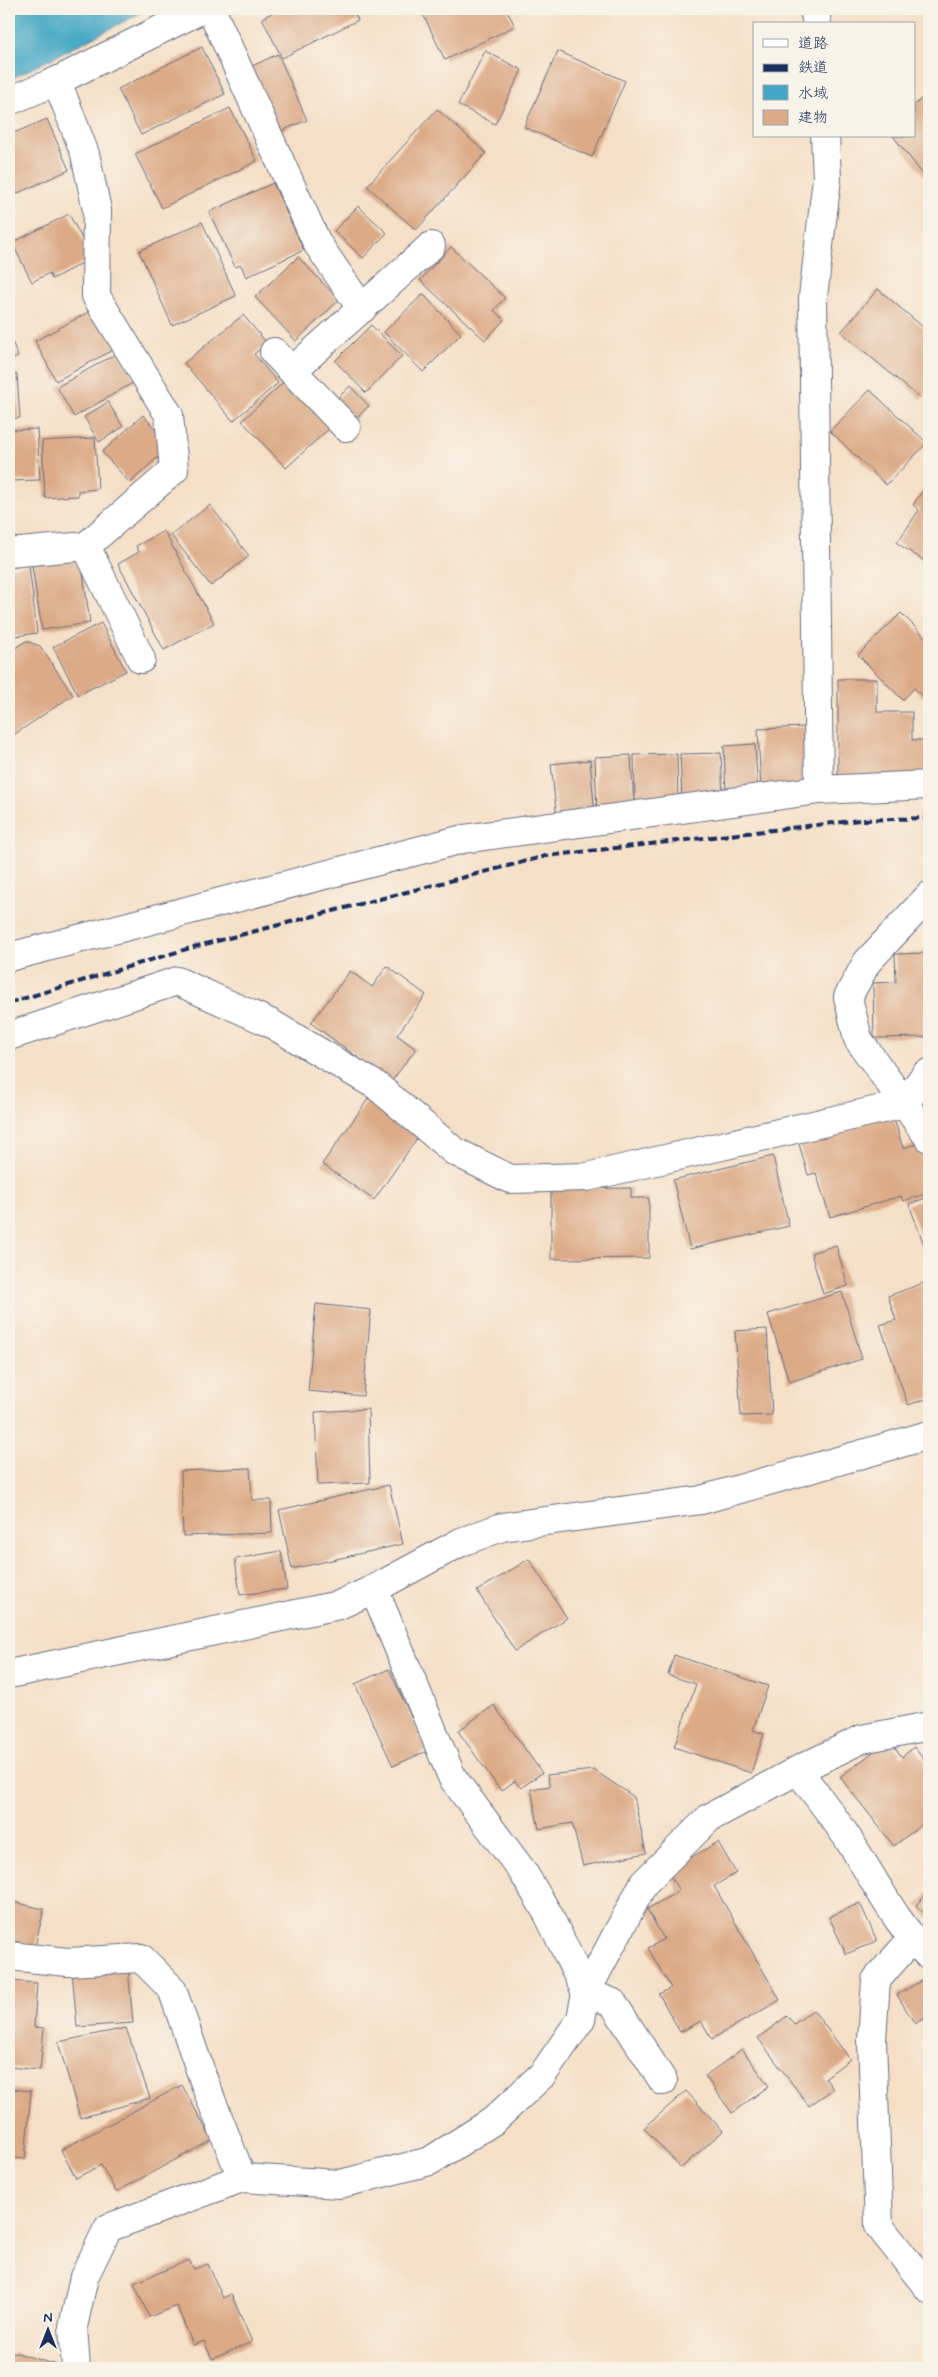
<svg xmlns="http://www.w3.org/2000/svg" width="938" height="2377" font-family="Mynerve,'Klee One',sans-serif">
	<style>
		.water { fill: #44a7c4; stroke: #306b91 }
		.building { fill: #dcaa87 }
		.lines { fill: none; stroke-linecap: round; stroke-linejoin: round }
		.street-casing { stroke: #676d82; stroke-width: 30 }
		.street { stroke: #fff; stroke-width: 28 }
		.rail { stroke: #1b2f5e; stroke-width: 4; stroke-dasharray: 8 4; stroke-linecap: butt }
	</style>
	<rect width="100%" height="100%" fill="#f7f3e8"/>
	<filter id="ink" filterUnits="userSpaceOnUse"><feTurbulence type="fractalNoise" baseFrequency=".02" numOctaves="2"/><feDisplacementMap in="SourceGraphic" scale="10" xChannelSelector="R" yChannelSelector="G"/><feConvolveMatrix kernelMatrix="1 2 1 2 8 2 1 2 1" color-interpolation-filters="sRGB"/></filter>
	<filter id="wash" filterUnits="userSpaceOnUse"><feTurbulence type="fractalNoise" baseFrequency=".0096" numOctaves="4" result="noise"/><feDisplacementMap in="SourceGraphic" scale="20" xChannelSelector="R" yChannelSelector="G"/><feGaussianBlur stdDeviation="1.12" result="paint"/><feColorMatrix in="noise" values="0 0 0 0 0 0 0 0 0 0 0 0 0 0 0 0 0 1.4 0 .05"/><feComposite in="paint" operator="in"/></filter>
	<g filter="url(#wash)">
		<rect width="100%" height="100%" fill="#f5dfc6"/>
		<!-- water -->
		<path class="water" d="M9,9h140l-140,71z"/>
		<g id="blocks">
			<!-- building -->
			<g class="building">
				<path d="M280,9h80l-6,3 4,8 -76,38 -20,-40z"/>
				<path d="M383,9h12l-8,5z"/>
				<path d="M428,9h78l9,17 -70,34 -23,-48z"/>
				<path d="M202,47l23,47 -84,41 -23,-46z"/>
				<path d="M485,51l37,19 -27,54 -37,-19z"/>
				<path d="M558,51l67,30 -33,76 -68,-30z"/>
				<path d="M278,54l29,66 -28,12 -29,-65z"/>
				<path d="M929,93v89l-36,-46h21v-31z"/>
				<path d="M230,108l27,53 -95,47 -27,-54z"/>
				<path d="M437,109l49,44 -70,77 -49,-44z"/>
				<path d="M47,119l22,51 -60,27v-62z"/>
				<path d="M273,183l31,67 -58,27 -5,-12 -6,2 -26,-55z"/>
				<path d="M358,206l29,27 -24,25 -29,-27z"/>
				<path d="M69,214l23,44 -40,21 -3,-6 -17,9 -20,-39z"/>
				<path d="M202,222l34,74 -64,29 -33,-74z"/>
				<path d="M451,247l54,51 -11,12 10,10 -19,20 -65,-60z"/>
				<path d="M298,257l41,43 -43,41 -41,-44z"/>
				<path d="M878,289l51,43v57l-8,10 -80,-67z"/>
				<path d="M423,294l38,40 -38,38 -39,-40z"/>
				<path d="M98,307l22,39 -64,35 -21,-40z"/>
				<path d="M243,315l24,28 -13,11 24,29 -45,38 -49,-58z"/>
				<path d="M371,325l31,31 -36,37 -31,-32z"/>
				<path d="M9,333l9,24 -9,4z"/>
				<path d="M119,352l17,29 -62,36 -17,-30z"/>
				<path d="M17,374l3,44 -11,1v-44z"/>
				<path d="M289,377l44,48 -47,43 -44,-47z"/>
				<path d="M350,386l19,20 -14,13 -19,-19z"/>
				<path d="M870,390l57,53 -41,42 -56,-54z"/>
				<path d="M108,402l15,25 -24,15 -15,-25z"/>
				<path d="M143,415l27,31 -40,37 -28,-31z"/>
				<path d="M37,429l3,51 -31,1v-51z"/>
				<path d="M95,438l3,51 -20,2v5l-33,2 -3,-57z"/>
				<path d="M929,481v83l-32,-21 22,-33 -6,-5z"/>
				<path d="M210,505l39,51 -38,30 -40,-51z"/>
				<path d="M164,531l50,92 -50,27 -46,-86 21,-12 -3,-6z"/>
				<path d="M80,552l10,71 -48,7 -11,-70z"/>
				<path d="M29,565l8,68 -28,4v-69z"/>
				<path d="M901,613l28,28v62l-15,-15 -11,12 -45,-45z"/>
				<path d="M101,623l25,48 -48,24 -25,-48z"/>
				<path d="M26,641l14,5 33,49 -64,43v-86z"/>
				<path d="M838,679h39v33h35v28h17v38h-91z"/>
				<path d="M804,727l2,60 -45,2 -3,-60z"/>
				<path d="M755,744l3,51 -32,2 -2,-51z"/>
				<path d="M721,753l2,45 -41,2 -2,-46z"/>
				<path d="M677,754l1,48 -43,1 -1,-48z"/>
				<path d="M631,755l3,55 -37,2 -2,-55z"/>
				<path d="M590,760l5,55 -38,4 -6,-55z"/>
				<path d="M929,953v84l-55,1 -1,-55 23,-1 -1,-28z"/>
				<path d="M387,966l39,29 -29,40 19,14 -25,33 -80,-59 39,-52 22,16z"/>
				<path d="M369,1098l51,36 -46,66 -52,-36z"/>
				<path d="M891,1109l12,39 23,-7 3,11v41l-26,8 -2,-5 -71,21 -14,-44 -8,2 -11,-38z"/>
				<path d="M773,1156l16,70 -99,23 -17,-69z"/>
				<path d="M631,1188v10h18v60l-98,1v-70z"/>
				<path d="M929,1197v62l-20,-55z"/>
				<path d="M836,1245l12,41 -25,8 -12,-41z"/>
				<path d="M929,1281v117l-21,7 -28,-80 16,-5 -8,-24z"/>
				<path d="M842,1292l20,67 -73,23 -21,-68z"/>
				<path d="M316,1304l55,6 -8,86 -55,-5z"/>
				<path d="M767,1329l5,86 -31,1 -6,-85z"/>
				<path d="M368,1409l2,74 -52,2 -3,-73z"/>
				<path d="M250,1468l2,32h19l1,33 -89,3 -2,-65z"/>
				<path d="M389,1485l14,59 -111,25 -13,-59z"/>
				<path d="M281,1551l6,38 -47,6 -5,-36z"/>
				<path d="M529,1559l38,59 -52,33 -38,-60z"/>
				<path d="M674,1655l94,31 -15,44 11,4 -13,39 -77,-26 22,-63 -28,-9z"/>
				<path d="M389,1669l38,82 -34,15 -38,-82z"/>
				<path d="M494,1705l48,68 -21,15 -6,-7 -14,10 -43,-60z"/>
				<path d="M889,1740l13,17 12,-10 15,19v53l-35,27 -54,-69z"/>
				<path d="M594,1770l40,27 12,56 -63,13 -11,-43 -33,6 -8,-40 19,-3 -3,-11z"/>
				<path d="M718,1842l18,31 -22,13 66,114 -68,39 -11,-18 -21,11 -21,-38 12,-6 -23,-40 16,-9 -17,-30 32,-18 -11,-20z"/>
				<path d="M929,1892v27l-13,-14z"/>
				<path d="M9,1901l35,8 -9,37 -26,-6z"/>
				<path d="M860,1903l17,38 -31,13 -17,-37z"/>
				<path d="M128,1967l5,56 -56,4 -5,-56z"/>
				<path d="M929,1976v39l-14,9 -18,-29z"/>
				<path d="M9,1981l28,2 -3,44 10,1 -4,42 -31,-3z"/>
				<path d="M813,2010l37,49 -25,19 8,11 -24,17 -51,-68 29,-22 7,8z"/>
				<path d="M126,2028l24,70 -70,20 -22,-76z"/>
				<path d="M742,2049l27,37 -37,27 -27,-37z"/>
				<path d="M182,2085l30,55 -96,52 -15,-27 -25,13 -15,-28z"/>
				<path d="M9,2089l22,2 -6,68 -16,-2z"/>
				<path d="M686,2091l37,40 -42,37 -37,-40z"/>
				<path d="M189,2260l5,9 14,-5 15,34 8,-4 21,48 -40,17 -8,-18 -11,4 -16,-39 -28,11 -15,-34z"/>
				<path d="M13,2352l48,14v2h-52z"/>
			</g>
		</g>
	</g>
	<g filter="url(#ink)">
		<use href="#blocks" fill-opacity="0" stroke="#676d82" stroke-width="1"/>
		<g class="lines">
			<!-- street casing -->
			<g class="street-casing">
				<g id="street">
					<path d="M211,9l106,234 45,66"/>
					<path d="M814,9l3,15"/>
					<path d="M9,101l48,-20 145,-72"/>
					<path d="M274,352l72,75"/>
					<path d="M292,371l139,-125"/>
					<path d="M86,546l55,113"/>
					<path d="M9,553l77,-7 88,-76 -5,-55 -73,-119 1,-86 -12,-56 -28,-73"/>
					<path d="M819,790l-6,-493 14,-119 -2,-42"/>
					<path d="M929,896l-62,66 -19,35 10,42 71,99"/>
					<path d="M9,957l454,-118 356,-49 110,-5"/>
					<path d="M9,1036l168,-55 93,42 107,63 77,65 56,28 77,-2 317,-73 21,-29 4,-2"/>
					<path d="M374,1589l78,188 71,95 25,42 38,78 27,11 50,78"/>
					<path d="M9,1674l330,-69 35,-16 87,-47 41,-15 199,-27 228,-65"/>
					<path d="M798,1770c18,25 38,49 54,75 25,39 44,79 77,111"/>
					<path d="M912,1939l-36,41 -4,60 7,186 50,63"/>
					<path d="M9,1956l59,6 73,-4 31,31 33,95 37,94"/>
					<path d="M76,2368l-3,-41 11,-50 24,-49 134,-50 98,6 90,-23 63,-40 50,-47 38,-55 5,-27 58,-109 65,-65 89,-48 64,-31 67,-13"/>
				</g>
			</g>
			<!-- street -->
			<use href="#street" class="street"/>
			<!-- rail -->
			<path class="rail" d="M9,1003l181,-55 356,-92 314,-36 69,-2"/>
		</g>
	</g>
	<!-- margin -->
	<rect width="938" height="2377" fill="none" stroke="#f7f3e8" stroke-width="30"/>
	<!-- legend -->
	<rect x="753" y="22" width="162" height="115" fill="#f7f3e8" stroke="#9fa5b1"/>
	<rect x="763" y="39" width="25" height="8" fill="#ffffff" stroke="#9fa5b1"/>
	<text x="798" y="48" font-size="15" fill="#1b2f5e">道路</text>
	<rect x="763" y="64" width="25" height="8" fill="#1b2f5e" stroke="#9fa5b1"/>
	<text x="798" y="72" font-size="15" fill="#1b2f5e">鉄道</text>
	<rect x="763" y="85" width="25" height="15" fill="#44a7c4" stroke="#9fa5b1"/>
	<text x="798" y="98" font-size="15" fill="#1b2f5e">水域</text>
	<rect x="763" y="110" width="25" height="15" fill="#dcaa87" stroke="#9fa5b1"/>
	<text x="798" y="122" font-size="15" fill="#1b2f5e">建物</text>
	<!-- north arrow -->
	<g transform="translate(48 2330)" stroke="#f7f3e8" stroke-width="4" paint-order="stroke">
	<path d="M0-4L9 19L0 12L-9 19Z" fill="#1b2f5e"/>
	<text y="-8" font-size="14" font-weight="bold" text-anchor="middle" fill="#1b2f5e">N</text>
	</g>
</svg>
